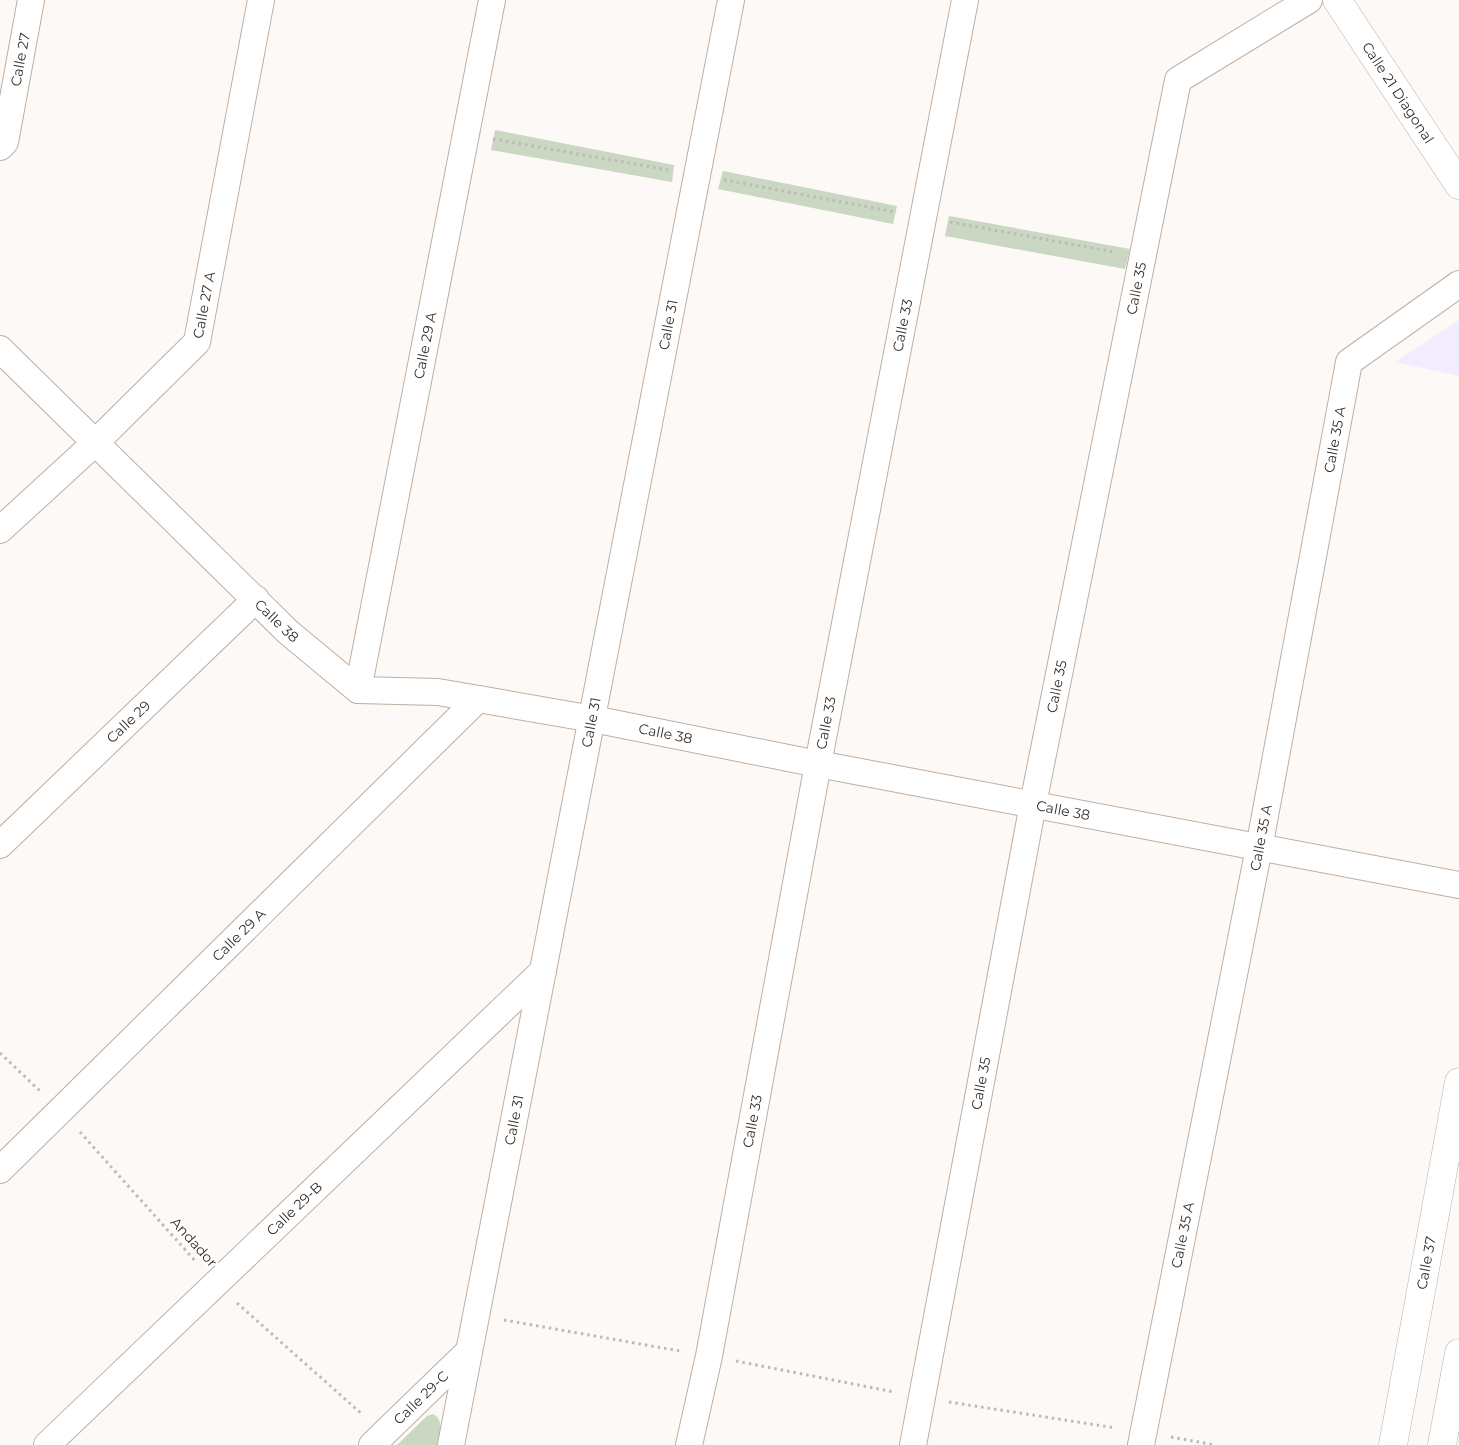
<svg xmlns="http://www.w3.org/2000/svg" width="1459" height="1445" font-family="Montserrat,sans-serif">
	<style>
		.commercial { fill: #f2edfe }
		.green { fill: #cad7c3 }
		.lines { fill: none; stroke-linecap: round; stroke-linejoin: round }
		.minor-casing { stroke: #bfafa2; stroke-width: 28 }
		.tertiary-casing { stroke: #bfafa2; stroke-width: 29 }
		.path { stroke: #beb9b6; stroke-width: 3; stroke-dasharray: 2.5 4; stroke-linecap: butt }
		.minor { stroke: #fff; stroke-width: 26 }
		.tertiary { stroke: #fff; stroke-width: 28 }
		.labels { text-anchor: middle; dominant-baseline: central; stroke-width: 4.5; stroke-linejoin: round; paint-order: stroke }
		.street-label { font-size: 14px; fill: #362f2a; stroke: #fff }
	</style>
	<rect width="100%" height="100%" fill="#fcf9f6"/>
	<!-- commercial -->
	<path class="commercial" d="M1459,320v56l-64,-14z"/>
	<!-- green -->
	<g class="green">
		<path d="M495,130l179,35 -2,17 -181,-32z"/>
		<path d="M723,171l174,35 -4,18 -175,-35z"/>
		<path d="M949,216l181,33 -5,20 -180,-33z"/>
		<path d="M433,1414c12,6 6,20 4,31h-40l30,-29z"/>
	</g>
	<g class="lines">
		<!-- minor casing -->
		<g class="minor-casing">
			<g id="minor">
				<path id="s1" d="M0,147l5,-5 26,-142"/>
				<path id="s2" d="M0,349l288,283 70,58 80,2 155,27 225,45 641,121"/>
				<path id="s3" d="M0,530l96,-88 101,-100 64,-342"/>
				<path id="s4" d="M358,690l134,-690"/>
				<path id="s5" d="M0,845l256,-246"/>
				<path id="s6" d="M0,1170l478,-471"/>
				<path id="s7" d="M47,1445l496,-474"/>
				<path id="s8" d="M372,1445l96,-93"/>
				<path id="s9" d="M451,1445l280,-1445"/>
				<path id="s10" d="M689,1445l20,-89 109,-592 147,-764"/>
				<path id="s11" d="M913,1445l120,-641 145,-724 131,-80"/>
				<path id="s12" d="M1141,1445l118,-597 90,-486 110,-78"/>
			</g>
		</g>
		<!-- tertiary casing -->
		<g class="tertiary-casing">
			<g id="tertiary">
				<path id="s13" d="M1337,0l122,185"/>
				<path id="s14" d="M1393,1445l66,-363"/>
				<path d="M1442,1445l17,-92"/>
			</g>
		</g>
		<!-- path -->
		<g class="path">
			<path d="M493,139l176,31"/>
			<path d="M724,180l171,32"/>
			<path d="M950,222l164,30"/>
			<path d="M0,1053l40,38"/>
			<path d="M80,1132l117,131"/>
			<path d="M237,1303l126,112"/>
			<path d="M504,1320l176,31"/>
			<path d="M736,1361l158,31"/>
			<path d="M949,1402l167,26"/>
			<path d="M1171,1437l44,8"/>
		</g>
		<!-- minor -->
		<use href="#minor" class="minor"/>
		<!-- tertiary -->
		<use href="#tertiary" class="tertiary"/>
	</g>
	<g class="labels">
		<!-- street labels -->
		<g class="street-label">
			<text stroke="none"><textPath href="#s1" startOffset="91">Calle 27</textPath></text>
			<text stroke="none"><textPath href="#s13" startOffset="111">Calle 21 Diagonal</textPath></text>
			<text stroke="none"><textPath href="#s11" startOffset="1178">Calle 35</textPath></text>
			<text stroke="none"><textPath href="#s3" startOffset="310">Calle 27 A</textPath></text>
			<text stroke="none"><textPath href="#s9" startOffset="1141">Calle 31</textPath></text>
			<text stroke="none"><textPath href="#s10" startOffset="1140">Calle 33</textPath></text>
			<text stroke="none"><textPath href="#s4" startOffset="351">Calle 29 A</textPath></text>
			<text stroke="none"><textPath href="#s12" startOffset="1024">Calle 35 A</textPath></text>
			<text stroke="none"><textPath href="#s2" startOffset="388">Calle 38</textPath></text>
			<text stroke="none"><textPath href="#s11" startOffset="772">Calle 35</textPath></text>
			<text stroke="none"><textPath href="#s5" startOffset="178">Calle 29</textPath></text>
			<text stroke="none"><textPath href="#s10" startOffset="735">Calle 33</textPath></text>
			<text stroke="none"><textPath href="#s9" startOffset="736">Calle 31</textPath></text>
			<text stroke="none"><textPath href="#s2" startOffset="806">Calle 38</textPath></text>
			<text stroke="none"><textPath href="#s2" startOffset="1211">Calle 38</textPath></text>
			<text stroke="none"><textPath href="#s12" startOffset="619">Calle 35 A</textPath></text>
			<text stroke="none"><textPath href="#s6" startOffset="335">Calle 29 A</textPath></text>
			<text stroke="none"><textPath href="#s11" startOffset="368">Calle 35</textPath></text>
			<text stroke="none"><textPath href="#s9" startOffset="331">Calle 31</textPath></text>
			<text stroke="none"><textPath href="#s10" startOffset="330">Calle 33</textPath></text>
			<text stroke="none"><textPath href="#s7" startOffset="342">Calle 29-B</textPath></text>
			<text stroke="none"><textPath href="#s12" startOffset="214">Calle 35 A</textPath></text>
			<text transform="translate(194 1242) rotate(48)">Andador</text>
			<text stroke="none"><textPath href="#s14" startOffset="185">Calle 37</textPath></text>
			<text stroke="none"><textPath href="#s8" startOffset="68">Calle 29-C</textPath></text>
		</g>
	</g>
</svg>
